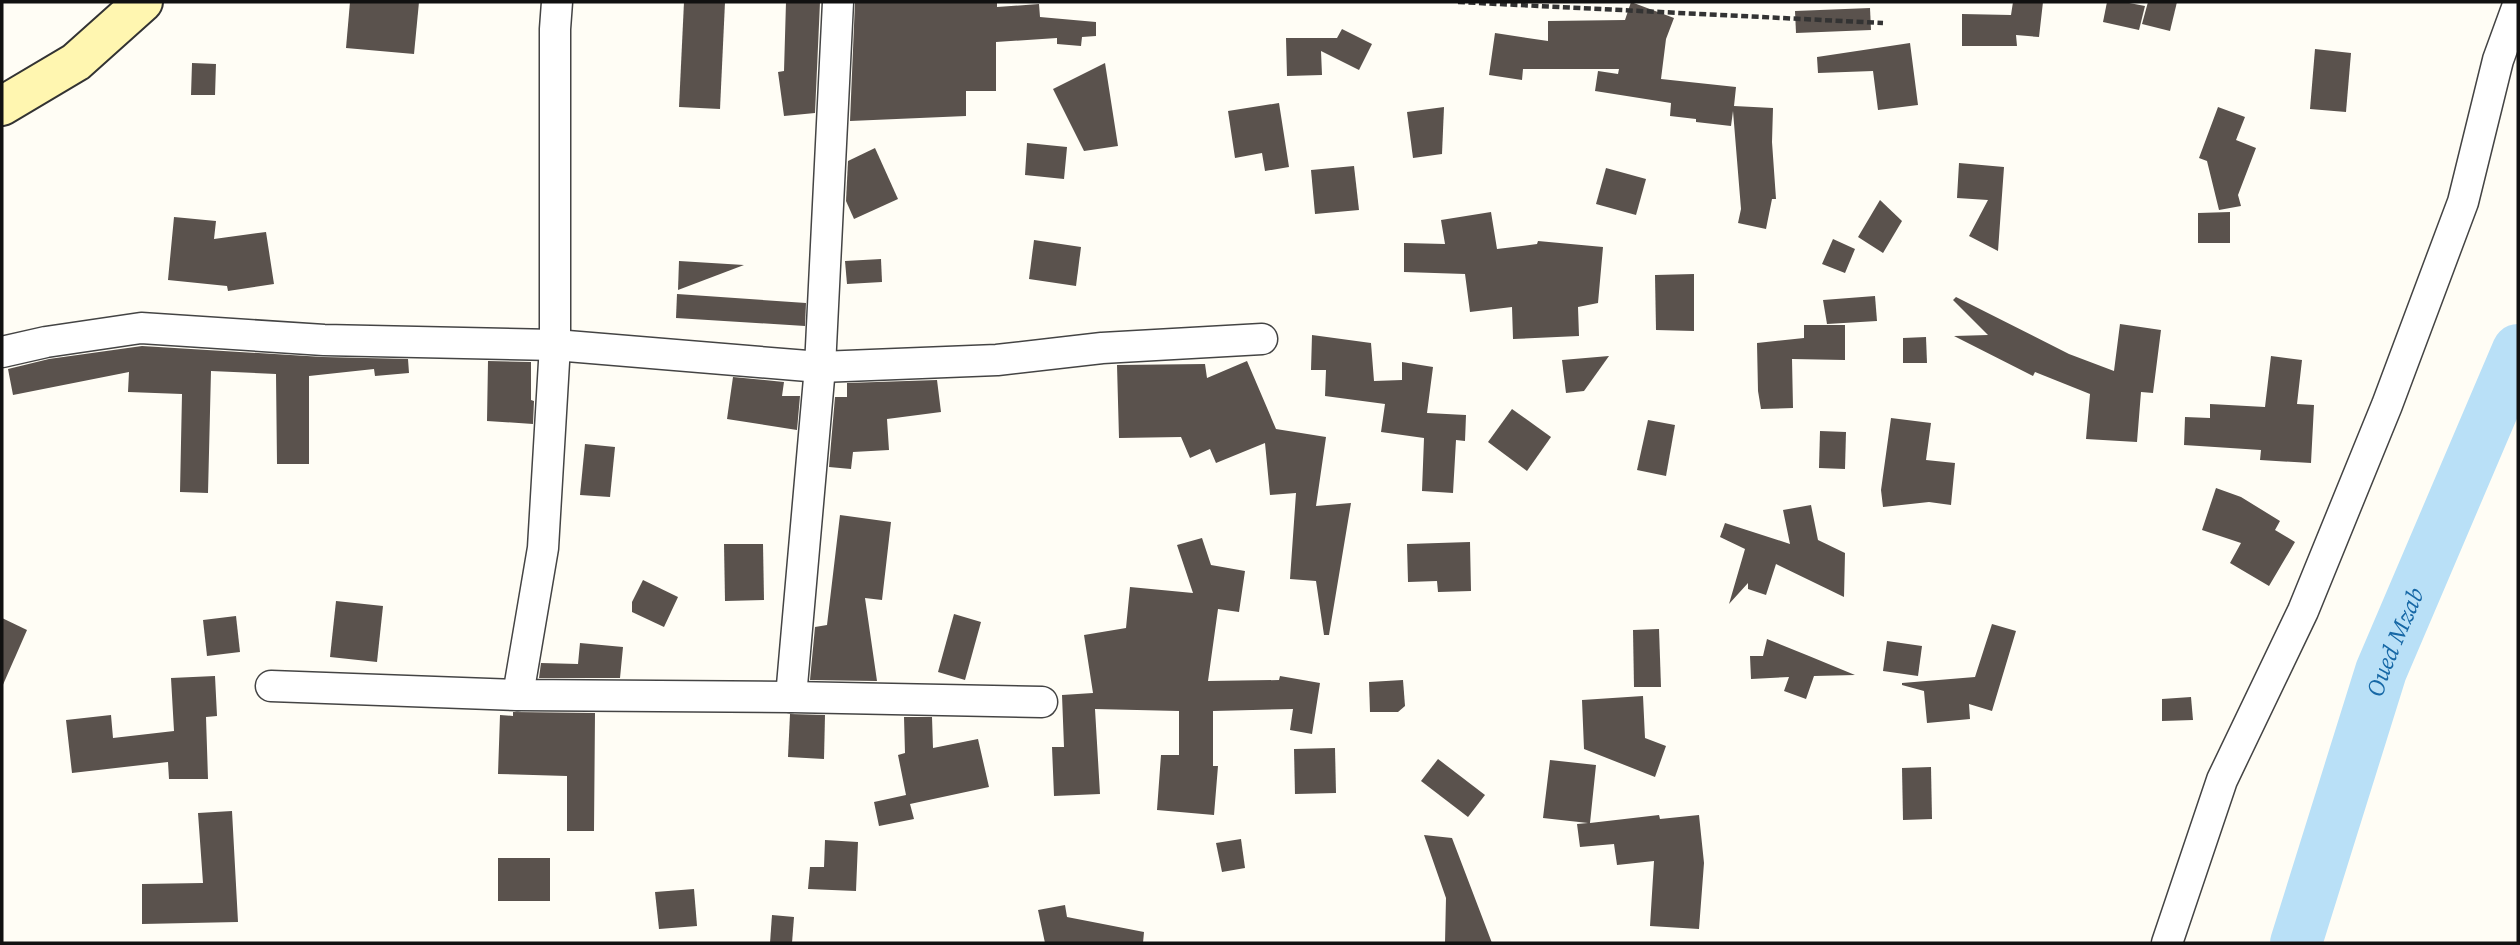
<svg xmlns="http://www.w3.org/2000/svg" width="2520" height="945" font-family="'Source Serif 4',serif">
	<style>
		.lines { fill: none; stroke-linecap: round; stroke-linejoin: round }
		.river { stroke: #b9e0f7; stroke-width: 52 }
		.building { fill: #5a524d }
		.street-casing { stroke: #444; stroke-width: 33 }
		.secondary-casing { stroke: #333; stroke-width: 42 }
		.path { stroke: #333; stroke-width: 4.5; stroke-dasharray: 7 3.5; stroke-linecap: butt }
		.street { stroke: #fff; stroke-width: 30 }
		.secondary { stroke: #fff6b0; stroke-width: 38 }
		.labels { text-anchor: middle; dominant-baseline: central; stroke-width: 7; stroke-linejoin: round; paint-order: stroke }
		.water-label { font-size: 24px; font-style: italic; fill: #1768a6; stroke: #fff }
	</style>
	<rect width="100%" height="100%" fill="#fffdf5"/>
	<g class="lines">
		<!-- river -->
		<path class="river" id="s1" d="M2296,943l85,-272 137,-321"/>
	</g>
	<!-- building -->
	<g class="building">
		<path d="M350,2h69l-5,52 -68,-6z"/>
		<path d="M684,2h41l-5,107 -41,-2z"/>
		<path d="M786,2h34l-5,111 -31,3 -6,-44 6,-1z"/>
		<path d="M855,2h142v5l42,-3 1,13 56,5v14l-14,1 -1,9 -24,-2v-6l-61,4v49h-30v25l-116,5z"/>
		<path d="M1631,2l43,16 -8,21 -5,40 75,8 -2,19 39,2 -1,34 4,57h-4l-6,30 -28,-6 3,-14 -8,-98 -2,15 -35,-4v-3l-26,-3 1,-13 -76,-12 3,-20 20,3 1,-5h-96l-1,11 -33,-5 6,-42 53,8v-20l77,-1z"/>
		<path d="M2013,2h30l-4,35 -23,-2 1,11h-55v-32l49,1z"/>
		<path d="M2107,2h17l21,4 -6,24 -36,-8z"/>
		<path d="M2148,2h29l-7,29 -28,-7z"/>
		<path d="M1870,8l1,22 -75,3 -1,-22z"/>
		<path d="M1342,29l30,15 -13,26 -38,-19 1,24 -35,1 -1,-38h51z"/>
		<path d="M1910,43l8,62 -40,5 -5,-39 -55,2 -1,-16z"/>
		<path d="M2315,49l36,4 -5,59 -36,-3z"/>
		<path d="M192,63l24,1 -1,31h-24z"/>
		<path d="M1105,63l13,83 -34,5 -31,-62z"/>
		<path d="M1279,103l10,64 -24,4 -3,-18 -27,5 -7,-47z"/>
		<path d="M1444,107l-2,47 -29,4 -6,-46z"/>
		<path d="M2218,107l27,10 -9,23 20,8 -18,47 3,11 -22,4 -12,-49 -8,-3z"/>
		<path d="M1027,143l40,4 -3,32 -39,-4z"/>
		<path d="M875,148l23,51 -44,20 -8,-18 2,-40z"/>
		<path d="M1959,163l45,4 -6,84 -29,-15 19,-36 -31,-2z"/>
		<path d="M1354,166l5,44 -44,4 -4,-44z"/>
		<path d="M1606,168l40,11 -10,36 -40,-11z"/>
		<path d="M1880,200l22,21 -19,32 -25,-16z"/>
		<path d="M1491,212l6,37 40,-5 1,-3 65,6 -5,56 -20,4 1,29 -66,3 -1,-32 -42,5 -5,-38 -61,-2v-29l41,1 -4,-24z"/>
		<path d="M2230,212v31h-32v-30z"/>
		<path d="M174,217l42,4 -2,18 52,-7 8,52 -46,7 -1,-5 -59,-6z"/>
		<path d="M1833,239l22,10 -10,24 -23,-9z"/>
		<path d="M1034,240l47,7 -5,39 -47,-7z"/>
		<path d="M881,259l1,23 -35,2 -2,-23z"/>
		<path d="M679,261l65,4 -66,25z"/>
		<path d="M1694,274v57l-38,-1 -1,-55z"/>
		<path d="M677,294l129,9 -1,23 -129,-8z"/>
		<path d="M1875,296l2,25 -50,3 -4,-24z"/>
		<path d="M1956,297l113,57 45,17 6,-47 41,6 -8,63 -12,-1 -4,50 -51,-3 4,-45 -55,-22 -2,4 -79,-40 34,-1 -35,-35z"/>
		<path d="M1804,325h41v35l-53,-1 1,49 -32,1 -3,-18 -1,-48 47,-5z"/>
		<path d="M1312,335l59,8 3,38 28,-1v-18l31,5 -6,46 39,2 -1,26 -9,-1 -3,53 -31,-2 2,-53 -43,-6 4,-28 -60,-8 1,-26h-15z"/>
		<path d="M1926,337l1,26h-24v-25z"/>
		<path d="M142,346l181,11 85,2 1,14 -34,3 -1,-7 -65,7v88h-32l-1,-90 -65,-3 -3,122 -28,-1 2,-98 -54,-2 1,-20 -116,23 -5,-26 41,-10z"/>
		<path d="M1609,356l-25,35 -18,2 -4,-33z"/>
		<path d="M2271,356l31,4 -5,44 17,1 -3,58 -51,-3 1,-10 -77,-5 1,-28 25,1v-14l55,3z"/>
		<path d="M488,361l43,1v38l3,1 -1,23 -46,-3z"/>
		<path d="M1247,361l29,68 50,8 -10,69 35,-3 -22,132h-5l-8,-54 -26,-2 6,-86 -26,2 -5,-52 -49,20 -6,-14 -20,9 -9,-21 -62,1 -2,-73 88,-1 2,14z"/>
		<path d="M733,377l51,5 -2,14h18l-3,34 -70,-11z"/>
		<path d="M937,380l4,32 -54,7 2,31 -36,2 -2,17 -22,-2 6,-70h12v-14z"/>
		<path d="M1512,409l39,28 -24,34 -39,-29z"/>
		<path d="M1891,418l40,5 -5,37 29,3 -4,42 -22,-3 -46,5 -2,-17z"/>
		<path d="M1648,420l27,5 -9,51 -29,-6z"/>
		<path d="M1820,431l26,1 -1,37 -26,-1z"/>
		<path d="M585,444l30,3 -5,50 -30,-2z"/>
		<path d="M2216,488l25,9 39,24 -5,9 20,12 -26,44 -39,-23 11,-20 -39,-13z"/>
		<path d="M1811,505l7,35 27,13 -1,44 -68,-33 -10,31 -18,-6v-6l-19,21 16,-55 -25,-12 5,-14 65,21 -7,-34z"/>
		<path d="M840,515l51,7 -9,78 -17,-2 12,83 -67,-1 5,-53 12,-2z"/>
		<path d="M1202,538l9,27 34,6 -6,41 -21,-3 -10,72 71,-1 1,-4 40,7 -8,51 -22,-4 3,-21 -80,2v55h5l-4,49 -57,-5 4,-55h18v-44l-84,-2 5,85 -46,2 -2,-49h12l-2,-52 31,-2 -9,-58 42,-7 4,-41 63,6 -16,-48z"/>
		<path d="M1470,542l1,49 -33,1 -1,-11 -29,1 -1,-38z"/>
		<path d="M724,544h39l1,56 -39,1z"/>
		<path d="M643,580l35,17 -14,30 -32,-15v-10z"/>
		<path d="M336,601l47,5 -6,56 -47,-5z"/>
		<path d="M954,614l27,8 -16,58 -27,-8z"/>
		<path d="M236,616l4,36 -33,4 -4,-36z"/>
		<path d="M2,618l25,12 -25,57z"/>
		<path d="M1992,624l24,7 -24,80 -23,-7 1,15 -43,4 -3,-32 -22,-6v-2l73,-6z"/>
		<path d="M1659,629l2,58h-27l-1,-57z"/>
		<path d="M1767,639l42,17 46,19 -41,1 -8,23 -22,-8 5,-14 -38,2 -1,-23h13z"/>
		<path d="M1887,641l35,5 -4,30 -35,-5z"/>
		<path d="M580,643l43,4 -3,31h-81l2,-15 37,1z"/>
		<path d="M215,676l2,40 -11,1 2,62h-39l-1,-17 -96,11 -6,-53 45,-5 2,23 61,-7 -3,-53z"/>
		<path d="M1403,680l2,26 -7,6h-28l-1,-30z"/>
		<path d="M1643,696l2,42 21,8 -11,31 -71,-28 -2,-49z"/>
		<path d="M2191,697l2,23 -31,1v-22z"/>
		<path d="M513,712l82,1 -1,118h-27v-55l-69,-2 2,-59 13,1z"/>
		<path d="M790,714l35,1 -1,44 -36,-2z"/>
		<path d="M904,717h28l1,31 45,-9 11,48 -79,17 4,15 -35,7 -5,-24 32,-7 -8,-40 7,-2z"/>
		<path d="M1335,748l1,45 -41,1 -1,-45z"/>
		<path d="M1438,759l47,36 -17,22 -47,-36z"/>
		<path d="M1550,760l46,5 -6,58 69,-8 1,4 39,-4 5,48 -5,66 -49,-3 4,-65 -37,4 -3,-21 -34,3 -3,-23 11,-1 -45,-5z"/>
		<path d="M1931,767l1,52 -29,1 -1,-52z"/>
		<path d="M232,811l6,111 -96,2v-40l61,-1 -5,-70z"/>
		<path d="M1424,835l28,3 40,105h-47l1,-45z"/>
		<path d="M1241,839l4,29 -23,4 -6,-29z"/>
		<path d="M825,840l33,2 -2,49 -48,-2 2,-22h14z"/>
		<rect x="498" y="858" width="52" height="43"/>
		<path d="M694,889l3,37 -38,3 -4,-37z"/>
		<path d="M1065,905l2,12 77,15 -1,11h-98l-7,-33z"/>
		<path d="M772,915l22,2 -2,26h-22z"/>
	</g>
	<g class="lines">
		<!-- street casing -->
		<g class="street-casing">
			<g id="street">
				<path d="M2,352l44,-10 95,-14 183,12 231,5 265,22 177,-7 105,-12 160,-9"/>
				<path d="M271,686l247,9 273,2 251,5"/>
				<path d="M518,695l25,-147 12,-203v-316l2,-27"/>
				<path d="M791,697l29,-330 18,-365"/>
				<path d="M2167,943l55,-163 81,-169 84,-206 76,-203 35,-142 20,-55"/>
			</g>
		</g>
		<!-- secondary casing -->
		<g class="secondary-casing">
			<path id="secondary" d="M2,106l74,-44 67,-60"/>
		</g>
		<!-- path -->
		<path class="path" d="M1458,2l425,21"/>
		<!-- street -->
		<use href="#street" class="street"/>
		<!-- secondary -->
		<use href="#secondary" class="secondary"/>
	</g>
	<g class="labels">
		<!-- water labels -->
		<g class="water-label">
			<text stroke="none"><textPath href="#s1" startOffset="317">Oued Mzab</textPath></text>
		</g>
	</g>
	<!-- border -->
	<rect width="2520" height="945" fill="none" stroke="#111111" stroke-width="7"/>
</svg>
